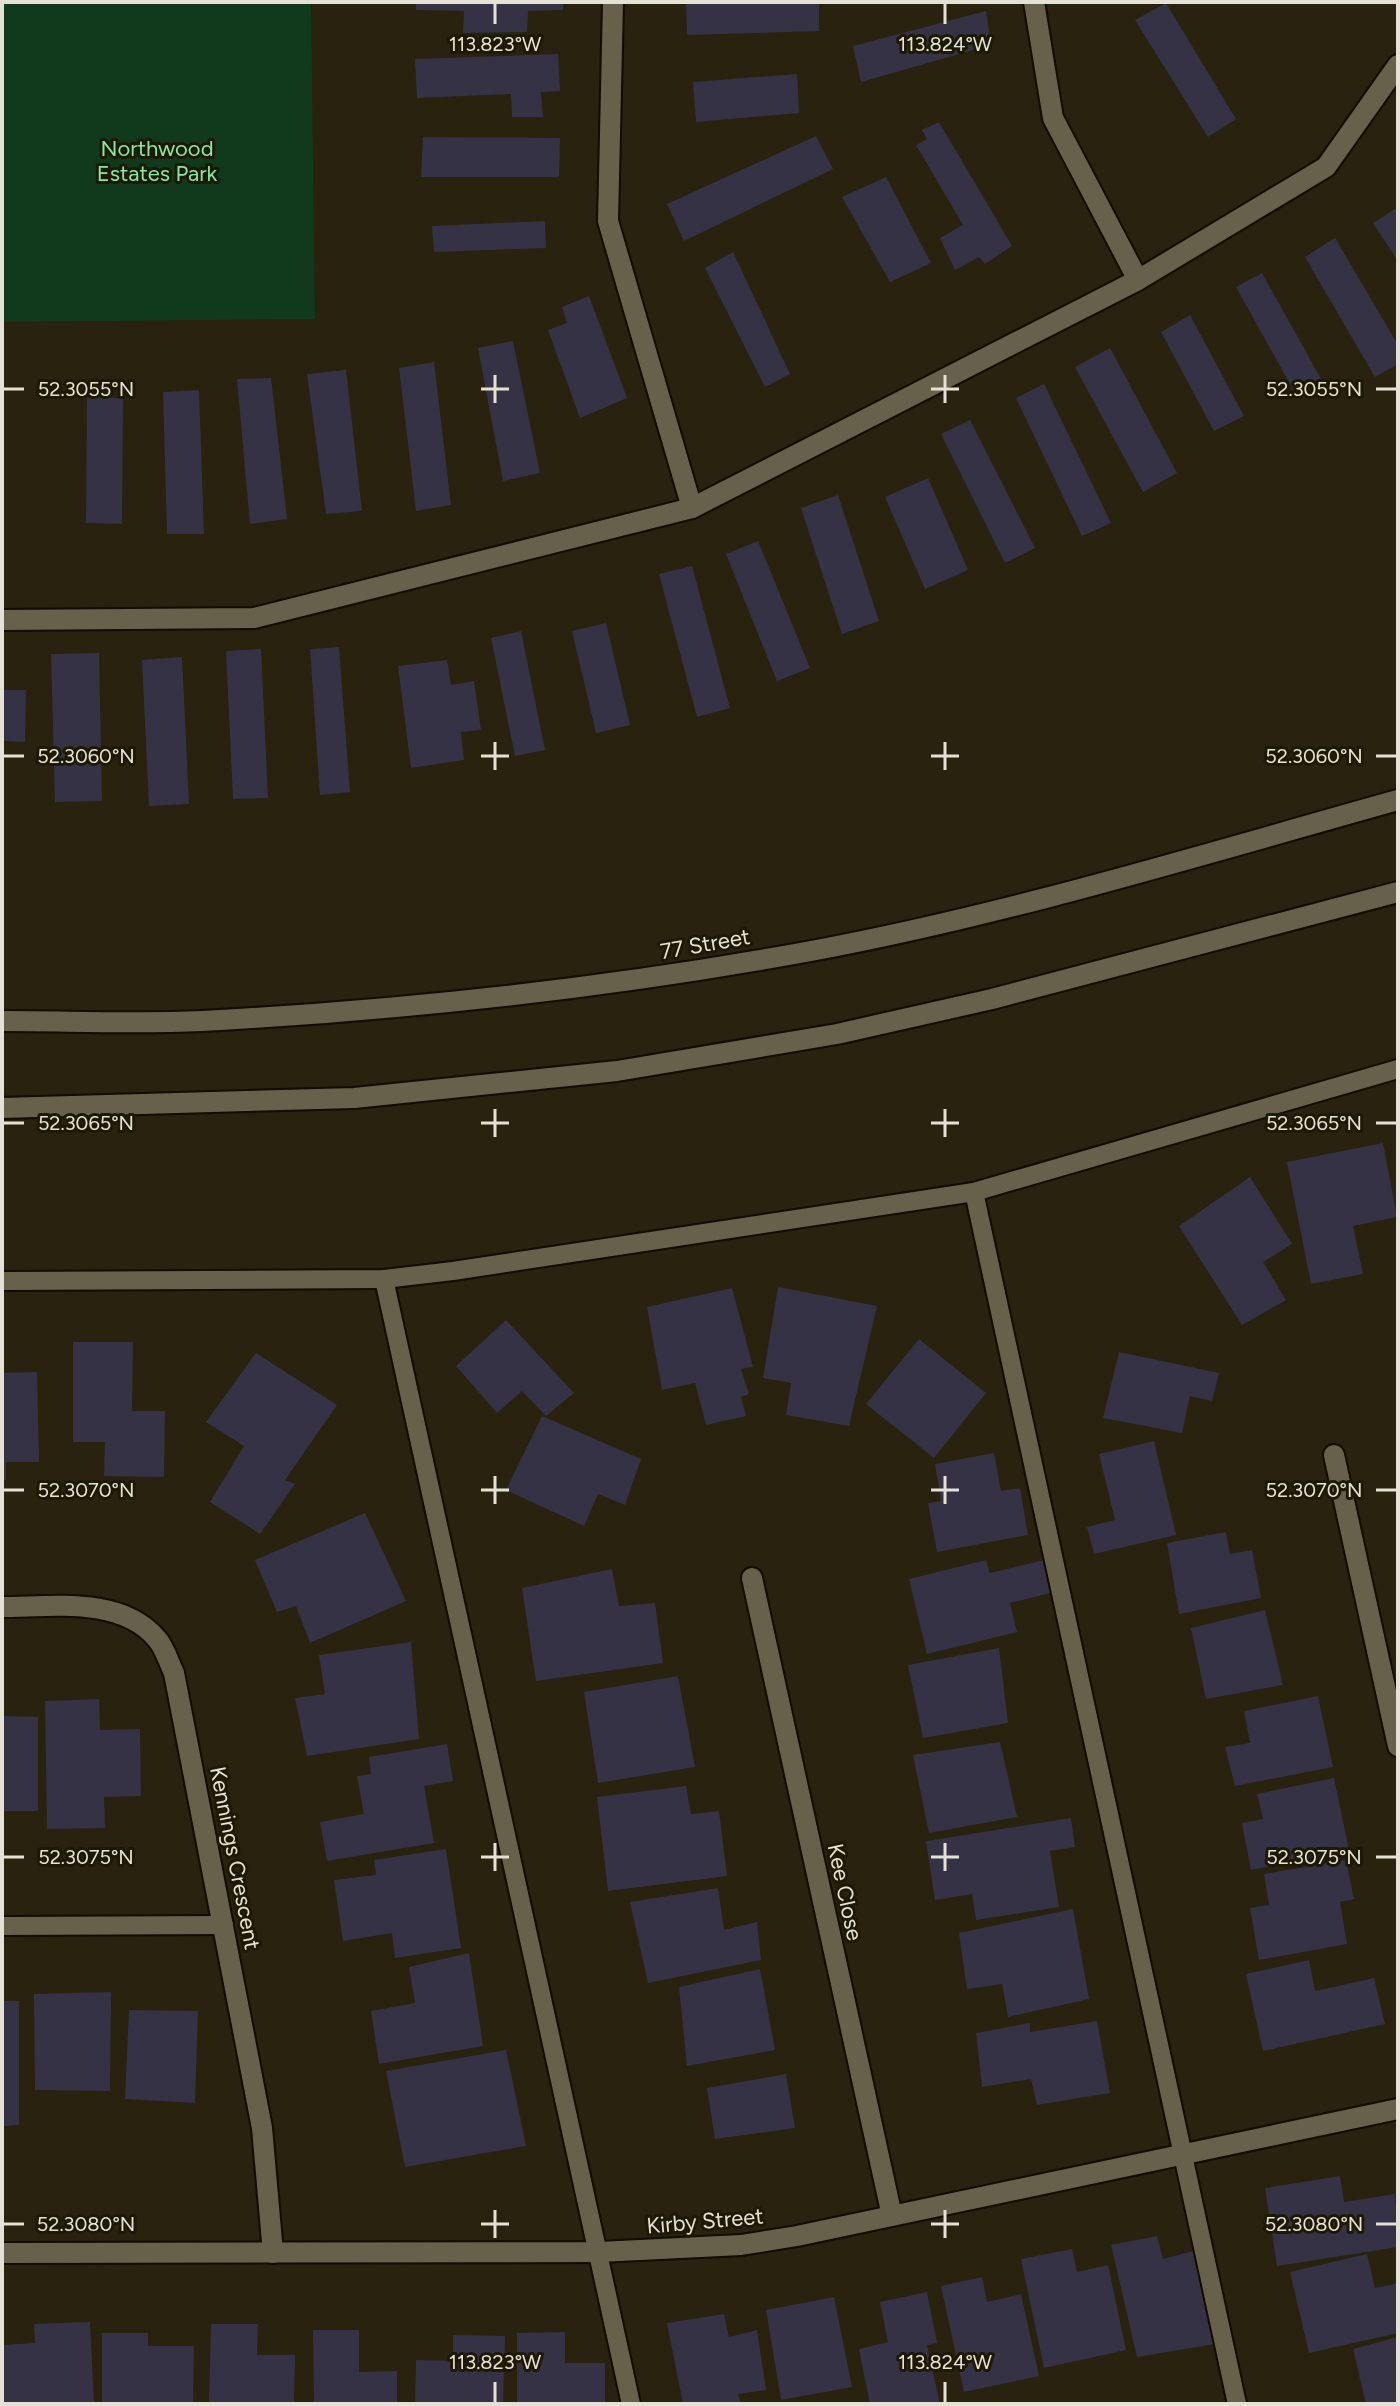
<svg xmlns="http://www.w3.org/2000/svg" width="1400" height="2406" font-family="Figtree,sans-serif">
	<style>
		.green { fill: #11391c }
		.building { fill: #353246 }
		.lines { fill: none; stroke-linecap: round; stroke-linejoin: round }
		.service-casing { stroke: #110b00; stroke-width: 22 }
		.minor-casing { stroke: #110b00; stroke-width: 24 }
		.secondary-casing { stroke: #110b00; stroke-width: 24 }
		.service { stroke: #67604a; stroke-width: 18 }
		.minor { stroke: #67604a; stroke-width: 20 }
		.secondary { stroke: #67604a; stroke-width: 20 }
		.ticks { fill: none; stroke: #e5e1d4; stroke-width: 3 }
		.labels { text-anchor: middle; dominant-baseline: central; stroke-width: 6; stroke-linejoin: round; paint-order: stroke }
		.park-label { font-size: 22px; fill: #88e99f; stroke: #1e1905 }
		.street-label { font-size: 22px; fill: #e5e1d4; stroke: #1e1905 }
		.ticks-label { font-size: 20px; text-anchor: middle; fill: #e5e1d4; stroke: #1e1905; stroke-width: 6; stroke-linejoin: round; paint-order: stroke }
	</style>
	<rect width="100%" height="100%" fill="#28220e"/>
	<!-- green -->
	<path class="green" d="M2,2h309l4,317 -313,3z"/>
	<!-- building -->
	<g class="building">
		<path d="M416,2h147v8l-35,1 -1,21 -64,1 1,-22 -48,-1z"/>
		<path d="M686,2h133v29l-132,4z"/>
		<path d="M1166,3l70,116 -28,18 -73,-117z"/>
		<path d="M986,11l5,34 -130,37 -8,-36z"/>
		<path d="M558,54l2,37 -19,1 2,25h-31l-1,-23 -94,4 -2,-39z"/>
		<path d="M797,74l2,39 -103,9 -3,-40z"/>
		<path d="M939,122l73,124 -27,18 -6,-7 -24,13 -15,-32 23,-13 -47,-80 11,-6 -5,-9z"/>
		<path d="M816,136l17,33 -149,72 -17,-37z"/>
		<path d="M423,137l137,1 -1,39h-138z"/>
		<path d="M886,177l45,86 -41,19 -48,-85z"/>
		<path d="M1398,207v54l-25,-38z"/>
		<path d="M545,221l1,27 -112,4 -2,-26z"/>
		<path d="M1335,238l63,107v19l-23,13 -70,-120z"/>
		<path d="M733,252l57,122 -25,13 -60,-119z"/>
		<path d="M1262,273l59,106 -26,14 -59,-106z"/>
		<path d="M589,296l38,102 -47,20 -32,-88 19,-7 -5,-16z"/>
		<path d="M1190,315l54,101 -30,15 -53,-99z"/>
		<path d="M513,341l27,132 -37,8 -25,-133z"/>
		<path d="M1110,348l67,125 -34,19 -68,-125z"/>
		<path d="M434,362l17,143 -35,6 -17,-143z"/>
		<path d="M346,370l16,141 -36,3 -19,-140z"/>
		<path d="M271,378l16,141 -37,5 -13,-145z"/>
		<path d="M1044,384l67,139 -29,13 -66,-138z"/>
		<path d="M199,390l5,144h-37l-4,-142z"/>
		<path d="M87,398h36l-1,126 -36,-1z"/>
		<path d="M970,420l65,128 -30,15 -64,-129z"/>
		<path d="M928,478l40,92 -43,19 -40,-92z"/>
		<path d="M838,495l41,126 -37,13 -41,-126z"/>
		<path d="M758,541l52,127 -33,13 -51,-127z"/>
		<path d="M692,566l38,142 -33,9 -38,-143z"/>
		<path d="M606,623l24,102 -34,8 -24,-102z"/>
		<path d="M521,631l24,119 -30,6 -24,-118z"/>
		<path d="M339,647l11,145 -30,3 -10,-146z"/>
		<path d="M261,649l7,149 -35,1 -7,-148z"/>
		<path d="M99,653l3,148 -47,1 -4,-148z"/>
		<path d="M182,657l7,147 -40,2 -7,-146z"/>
		<path d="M447,660l4,25 23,-4 7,49 -20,2 3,28 -53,8 -13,-102z"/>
		<path d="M2,690h24l-1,52 -23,-1z"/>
		<path d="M1383,1143l14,74 -44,9 10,48 -52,10 -24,-122z"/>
		<path d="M1250,1177l42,67 -29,18 23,38 -44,25 -63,-99z"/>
		<path d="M778,1287l99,19 -28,120 -63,-11 5,-32 -28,-5z"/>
		<path d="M732,1288l21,79 -12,2 8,25 -8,3 5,19 -40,9 -11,-42 -33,7 -15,-83z"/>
		<path d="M506,1320l68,73 -28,23 -24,-25 -25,22 -41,-47z"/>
		<path d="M919,1339l67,54 -52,65 -68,-54z"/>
		<path d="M73,1342h60l-1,69h33l-1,66 -60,-1 1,-34h-32z"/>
		<path d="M1119,1352l100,21 -7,28 -22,-5 -8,37 -79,-15z"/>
		<path d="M256,1353l81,52 -52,75 10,4 -35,50 -50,-32 34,-56 -38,-24z"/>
		<path d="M37,1372l2,90h-33v18h-4v-107z"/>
		<path d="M542,1416l99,43 -16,46 -27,-11 -14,32 -78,-36z"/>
		<path d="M1154,1441l22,94 -82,19 -7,-27 28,-7 -16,-66z"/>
		<path d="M994,1453l7,38 19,-3 8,47 -91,17 -9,-49 13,-2 -6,-37z"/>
		<path d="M365,1513l41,88 -96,42 -14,-37 -19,6 -22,-52z"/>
		<path d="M1226,1532l4,22 22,-4 9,48 -82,16 -12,-71z"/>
		<path d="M986,1560l4,13 54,-13 7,33 -41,10 7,29 -90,22 -18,-75z"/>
		<path d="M612,1569l7,37 36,-3 8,60 -127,18 -14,-93z"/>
		<path d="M1265,1610l18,75 -77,14 -15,-71z"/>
		<path d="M411,1642l8,97 -112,17 -12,-58 30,-4 -6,-39z"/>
		<path d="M999,1648l9,75 -85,15 -15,-73z"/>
		<path d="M678,1676l17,91 -97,16 -14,-91z"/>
		<path d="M1318,1696l15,71 -98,19 -10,-39 25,-4 -6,-32z"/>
		<path d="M99,1699l1,31 40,-1 1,67 -37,1 1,31 -58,1 -2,-128z"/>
		<path d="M2,1716l36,1v94h-36z"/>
		<path d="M1000,1742l17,75 -88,16 -16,-78z"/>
		<path d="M447,1744l6,37 -29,5 10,57 -107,18 -7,-39 44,-8 -7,-38 14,-2 -2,-17z"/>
		<path d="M1334,1778l15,72 -98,20 -9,-47 21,-4 -6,-25z"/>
		<path d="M686,1786l5,28 28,-3 8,65 -119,15 -11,-94z"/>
		<path d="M1071,1818l4,29 -25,4 9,56 -83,13 -4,-26 -37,6 -9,-59z"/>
		<path d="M446,1849l15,99 -66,10 -3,-25 -49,8 -9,-61 42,-5 -2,-15z"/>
		<path d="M1346,1860l8,39 -14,3 7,42 -88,16 -9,-52 19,-3 -5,-31z"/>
		<path d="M718,1888l6,42 33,-8 4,38 -113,23 -18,-81z"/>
		<path d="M1073,1909l16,90 -81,18 -6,-33 -35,5 -8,-56z"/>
		<path d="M469,1953l14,93 -104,18 -8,-53 44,-8 -6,-36z"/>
		<path d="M1309,1960l6,31 59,-13 11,46 -122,27 -17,-77z"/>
		<path d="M760,1969l15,81 -88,16 -8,-79z"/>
		<path d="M111,1992l-1,99 -75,-1 -1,-96z"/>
		<path d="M2,2001h17v124l-17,1z"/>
		<path d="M129,2010l69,1 -3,92 -70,-4z"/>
		<path d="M1097,2021l13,72 -73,12 -6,-26 -49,8 -6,-54 54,-10v9z"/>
		<path d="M506,2050l20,96 -121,21 -19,-96z"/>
		<path d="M786,2074l9,54 -80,11 -8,-51z"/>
		<path d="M1340,2176l4,26 51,-8 3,53 -121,19 -12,-78z"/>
		<path d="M1157,2236l6,23 34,-9 18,94 -78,13 -26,-112z"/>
		<path d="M1072,2249l5,23 31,-7 18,85 -82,18 -23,-109z"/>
		<path d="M1367,2254l8,34 23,-5v50l-89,20 -19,-81z"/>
		<path d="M982,2277l5,25 34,-8 18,82 -75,16 -23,-106z"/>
		<path d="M927,2292l10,51 -10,2 13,59h-70l-11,-55 29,-7 -8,-40z"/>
		<path d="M834,2297l18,90 -71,13 -15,-90z"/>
		<path d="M724,2314l5,23 28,-7 9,60 -28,4 3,10h-58l-16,-81z"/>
		<path d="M90,2322l4,82h-91l-1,-59 33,-2 -1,-19z"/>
		<path d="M211,2324h47l-1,31h38l-1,49h-85z"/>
		<path d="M313,2330h46v42l38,-1v33h-83z"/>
		<path d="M565,2332v31h40v41h-88v-71z"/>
		<path d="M102,2333h46v13h46l-1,58h-91z"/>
		<path d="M453,2335l52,1 -2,68h-88l1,-44 37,1z"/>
		<path d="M1398,2337v67h-32l-13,-55z"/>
	</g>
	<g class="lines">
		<!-- service casing -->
		<g class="service-casing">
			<g id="service">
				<path d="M974,1192l263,1212"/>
				<path d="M384,1279l247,1125"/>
				<path d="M2,1281l382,-2 69,-8 521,-79 424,-123"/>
				<path d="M2,1926l222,-1"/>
			</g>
		</g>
		<!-- minor casing -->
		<g class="minor-casing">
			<g id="minor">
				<path d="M613,2l-5,219 84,287"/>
				<path d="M1034,2l19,116 85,162"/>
				<path d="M2,620l252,-2 438,-110 446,-228 188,-113 72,-102"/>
				<path d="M1334,1455l64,291"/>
				<path d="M752,1578l140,638"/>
				<path d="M2,1607c50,0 119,-11 155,32 8,9 12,24 17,34l88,455 11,125"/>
				<path d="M2,2253l597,-1 142,-7 56,-9 601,-127"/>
			</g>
		</g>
		<!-- secondary casing -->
		<g class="secondary-casing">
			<g id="secondary">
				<path d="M2,1021c66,0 134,3 200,0 204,-11 408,-33 609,-70 199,-37 393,-97 587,-151"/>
				<path d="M2,1108l352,-10 263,-27 220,-37 155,-35 406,-107"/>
			</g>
		</g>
		<!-- service -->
		<use href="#service" class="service"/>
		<!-- minor -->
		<use href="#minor" class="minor"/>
		<!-- secondary -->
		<use href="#secondary" class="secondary"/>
	</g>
	<!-- ticks -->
	<path class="ticks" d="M495,4v20M945,4v20M495,375v28M945,375v28M4,389h20M481,389h28M931,389h28M1376,389h20M495,742v28M945,742v28M4,756h20M481,756h28M931,756h28M1376,756h20M495,1109v28M945,1109v28M4,1123h20M481,1123h28M931,1123h28M1376,1123h20M495,1476v28M945,1476v28M4,1490h20M481,1490h28M931,1490h28M1376,1490h20M495,1843v28M945,1843v28M4,1857h20M481,1857h28M931,1857h28M1376,1857h20M495,2210v28M945,2210v28M4,2224h20M481,2224h28M931,2224h28M1376,2224h20M495,2382v20M945,2382v20"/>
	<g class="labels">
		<!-- park labels -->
		<g class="park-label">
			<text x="157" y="148">Northwood<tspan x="157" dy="25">Estates Park</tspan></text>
		</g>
		<!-- street labels -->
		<g class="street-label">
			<text transform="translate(705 944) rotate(-10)">77 Street</text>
			<text transform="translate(235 1858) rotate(79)">Kennings Crescent</text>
			<text transform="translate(845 1892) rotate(78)">Kee Close</text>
			<text transform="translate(705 2221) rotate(-5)">Kirby Street</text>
		</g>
	</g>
	<g class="ticks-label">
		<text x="495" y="51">113.823°W</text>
		<text x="945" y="51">113.824°W</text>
		<text x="1314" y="396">52.3055°N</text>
		<text x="86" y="396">52.3055°N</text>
		<text x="1314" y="763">52.3060°N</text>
		<text x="86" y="763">52.3060°N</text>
		<text x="86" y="1130">52.3065°N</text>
		<text x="1314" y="1130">52.3065°N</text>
		<text x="86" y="1497">52.3070°N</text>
		<text x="1314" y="1497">52.3070°N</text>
		<text x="86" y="1864">52.3075°N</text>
		<text x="1314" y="1864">52.3075°N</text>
		<text x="1314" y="2231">52.3080°N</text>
		<text x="86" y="2231">52.3080°N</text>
		<text x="495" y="2369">113.823°W</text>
		<text x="945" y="2369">113.824°W</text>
	</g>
	<!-- border -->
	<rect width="1400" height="2406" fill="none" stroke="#e5e1d4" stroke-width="8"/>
</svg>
